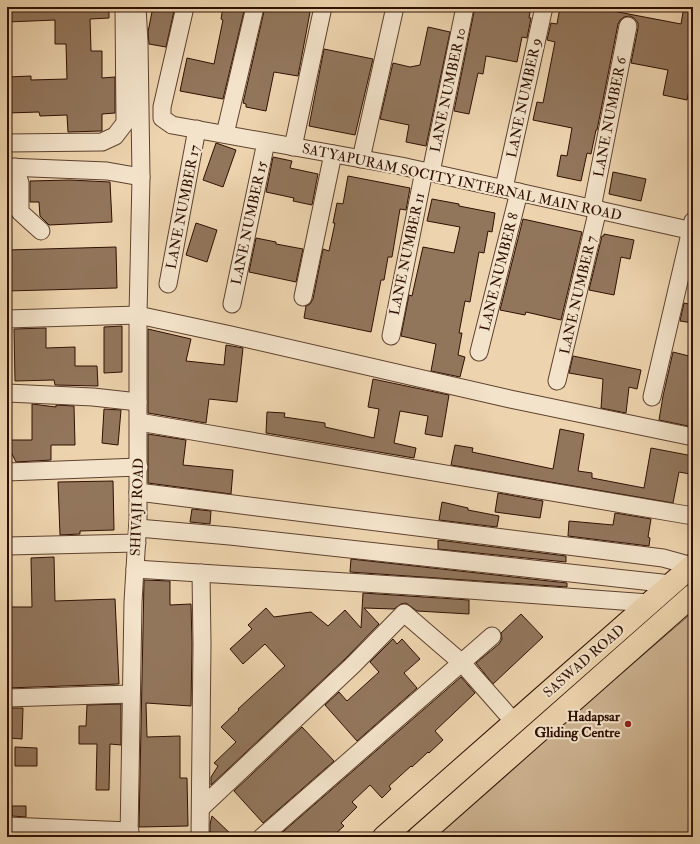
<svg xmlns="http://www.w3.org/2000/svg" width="700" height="844" font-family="'IM FELL Double Pica',serif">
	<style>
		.green { fill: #cdb391; stroke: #7e624a }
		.building { fill: #92765c; stroke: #2f1003 }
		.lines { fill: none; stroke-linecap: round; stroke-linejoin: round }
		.minor-casing { stroke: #5e412e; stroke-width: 19 }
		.highway-casing { stroke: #2f1003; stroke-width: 24 }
		.minor { stroke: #f3e3ca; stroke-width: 17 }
		.highway { stroke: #edd4ae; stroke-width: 22 }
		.poi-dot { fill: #8f2418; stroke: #f3e3ca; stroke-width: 1.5 }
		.labels { text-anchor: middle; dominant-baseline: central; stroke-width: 4; stroke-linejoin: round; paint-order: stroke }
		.street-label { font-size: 14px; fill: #2f1003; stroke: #f3e3ca }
		.poi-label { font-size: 14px; font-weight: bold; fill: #2f1003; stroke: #f3e3ca; text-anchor: end }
	</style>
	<rect width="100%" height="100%" fill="#edd4ae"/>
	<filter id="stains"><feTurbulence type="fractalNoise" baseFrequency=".005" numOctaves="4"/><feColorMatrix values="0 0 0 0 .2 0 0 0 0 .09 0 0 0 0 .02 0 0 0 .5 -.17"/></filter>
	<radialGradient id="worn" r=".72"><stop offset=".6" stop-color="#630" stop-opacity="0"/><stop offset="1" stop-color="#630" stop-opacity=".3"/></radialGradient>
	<!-- green -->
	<path class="green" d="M693,612v225h-262z"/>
	<!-- building -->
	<g class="building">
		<path d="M7,7h102v11l-19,1 1,32h11v27l13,-1v36l-13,1v17l-34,1 -1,-17 -27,1 -1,-4 -32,1v-36l24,-1v4l36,-1 -1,-35h-11v-24l-48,2z"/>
		<path d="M153,7l21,4 -8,36 -17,-3 -1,-12z"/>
		<path d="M223,7h22l-22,92 -43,-8 7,-33 27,6 9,-44 -2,-1z"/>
		<path d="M265,7h46l-13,69 -24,-4 -8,39 -20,-4v-3l-3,-1z"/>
		<path d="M475,7h56l-2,11h2l-4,20 -5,-1 -5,25 -31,-6 -3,18 -5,-1 -9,41 -15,-3z"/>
		<path d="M560,7h32l89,17 3,-17h9v69h-1l-5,24 -24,-5 5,-25 -37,-7 7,-35v-5l-4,-5 -4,-2 -6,1 -4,3 -2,4 -21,106h-1l-5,24 -4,-1 -6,28 -24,-5 4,-21 6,1 5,-28 -39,-8 4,-18 6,1 12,-61 -8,-2 4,-17 6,1z"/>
		<path d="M428,27l22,5 -24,114 -20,-4 3,-17 -29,-6 13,-56 17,4 10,-2z"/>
		<path d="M324,49l49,10 -18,76 -46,-9z"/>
		<path d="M216,143l20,7 -13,37 -20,-7z"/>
		<path d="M273,157l19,4 -2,7 28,6 -6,31 -19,-4 1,-3 -28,-6z"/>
		<path d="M613,172l33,7 -5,22 -32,-7z"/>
		<path d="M348,176l62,12 -4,22 -6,-1 -8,48h-4l-4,23h-3l-10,52 -67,-14 2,-12 4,-2 3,-5 10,-50 6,2 6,-28h-2l4,-20 6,1z"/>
		<path d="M70,180l40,2 2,40 -63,3 -9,-9 -1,-14h-9v-21z"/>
		<path d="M432,199l27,5v2l36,7 -3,19 -4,-1 -4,22 -5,-1 -9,50 -5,-1 -6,32h3l-4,22 7,2 -5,20 -29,-6 5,-27 -35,-8 8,-41 3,1 11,-49 31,6 6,-26 -33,-6z"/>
		<path d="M523,219l59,13 -21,88 -35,-8 -1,3 -25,-5z"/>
		<path d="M196,223l21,7 -10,32 -21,-7z"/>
		<path d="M604,234l30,6 -4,19 -9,-2 -7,38 -25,-5 13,-54h2z"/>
		<path d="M256,238l20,4v2l27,5 -7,33 -47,-10z"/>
		<path d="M116,247l1,41 -110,3v-41z"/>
		<path d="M684,303l9,2v18l-13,-2z"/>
		<path d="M122,326v46l-18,1v-46z"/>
		<path d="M46,328v20l29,-1v19h22l1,20 -43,-1 -1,-5 -39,1 -1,-52z"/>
		<path d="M148,329l43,10 -5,22 38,4 2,-20 17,3 -6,54 -28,-3 -3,24 -58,-10z"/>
		<path d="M673,352l20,5v10l-3,12 3,1 -4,28 4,1v18l-34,-7 4,-24z"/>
		<path d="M573,356l68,14 -4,19 -8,-2 -3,26 -25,-5 2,-29 -34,-6z"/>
		<path d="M373,379l76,16 -7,42 -17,-3 3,-18 -28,-5 -6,32 22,5 -2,10 -148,-25 1,-21 18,1 -1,4 41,6v4l49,11 5,-29 -11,-2z"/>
		<path d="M32,404l24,3v-2l18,1 1,39h-24v15l-35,2 -6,-12v-10h22z"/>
		<path d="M104,409l17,1 -3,35 -16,-2z"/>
		<path d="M560,429l24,5 -6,37 14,2v5l52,10 7,-40 42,8 -3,18 -11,-2 -6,31 -222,-38 4,-20 18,3 -1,4 81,17z"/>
		<path d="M148,434l38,6 -3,25 50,5 -2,24 -83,-11z"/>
		<path d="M113,481l1,49 -34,1v3l-20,1 -2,-53z"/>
		<path d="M498,493l45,8 -3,17 -45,-6z"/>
		<path d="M442,502l26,6v2l31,6 -2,11 -58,-7z"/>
		<path d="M192,509l19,2 -1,13 -20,-2z"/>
		<path d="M615,513l36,6 -3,18 2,1 -1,8 -81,-10 1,-15 44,4z"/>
		<path d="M438,540l128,16v6l-128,-13z"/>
		<path d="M54,557l1,44 60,-2 4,85 -112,4v-81h25l-1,-49z"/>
		<path d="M351,559l216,24v4l-217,-15z"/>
		<path d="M144,580l26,1v24l21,-1 1,40 -1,62 -45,-3 1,34 33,-1v42h7l1,48 -49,1z"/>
		<path d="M363,593l106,7v14l-52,-3 -11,-8 -5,1 -7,5 -30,-1 15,16 -33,34 -135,127v-8l7,-11 -4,-3 22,-21 -15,-15 18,-17 -1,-1 47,-43 -20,-22 -22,20 -13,-15 22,-20 -4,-4 18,-17 8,9 37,-5 17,14 17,-16 16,18z"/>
		<path d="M521,614l22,23 -50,47 -17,-21 23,-19 3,-5 -1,-6z"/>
		<path d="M393,639l4,5 5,-5 18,20 -16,14 13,15 -60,53 -32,-36 14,-13 8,9 32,-29 -9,-10z"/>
		<path d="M461,677l14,16 -40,38 8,9 -14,13 -1,-1 -16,15 -1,-1 -22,20 2,3 -9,9 -12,-13 -18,17 5,5 -16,16 3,3 -12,11h-55z"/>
		<path d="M121,704v41l-11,-1 -1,46h-13l1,-46h-18v-18h7l1,-21z"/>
		<path d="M9,708h14l-1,31 -13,-1z"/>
		<path d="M302,727l32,34 -71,62 -29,-32z"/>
		<path d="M15,747l22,1v18h-22z"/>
		<path d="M12,806h14v11l-14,-1z"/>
		<path d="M212,816l22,21h-24v-13z"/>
	</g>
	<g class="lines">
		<!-- minor casing -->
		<g class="minor-casing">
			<g id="minor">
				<path d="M185,7l-23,100v11l10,7 229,41 292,65"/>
				<path d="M225,134l30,-127"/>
				<path d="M7,143l95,-1 13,-6 10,-13 -1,-116"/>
				<path d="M293,147l30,-140"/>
				<path d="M361,159l34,-152"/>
				<path d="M7,167l100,4 34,6"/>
				<path d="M15,167l5,16v29l21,19"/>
				<path d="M431,172l34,-165"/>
				<path d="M504,188l40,-181"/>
				<path d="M592,208l36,-182"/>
				<path d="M168,284l29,-155"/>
				<path d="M303,297l30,-143"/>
				<path d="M232,304l34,-162"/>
				<path d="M7,319l131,-4 93,20 279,64 183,38"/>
				<path d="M391,336l33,-165"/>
				<path d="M479,352l40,-160"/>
				<path d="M557,381l41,-172"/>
				<path d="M7,393l86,4 45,5"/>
				<path d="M652,397l41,-176"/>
				<path d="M139,422l554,94"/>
				<path d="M7,472l132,-5"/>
				<path d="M138,492l525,66 29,8"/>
				<path d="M138,528l92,8 441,48"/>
				<path d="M7,546l130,-3"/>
				<path d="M135,569l292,18 222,16"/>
				<path d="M7,698l124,-4"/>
				<path d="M201,808l152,-143 51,-52 58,50 52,59"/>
				<path d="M7,826l123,5"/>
				<path d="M129,837l4,-235 5,-83v-204l3,-138 -2,-135 -2,-35"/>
				<path d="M200,837l2,-193 -1,-71"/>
				<path d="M262,837l230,-201"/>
			</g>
		</g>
		<!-- highway casing -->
		<g class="highway-casing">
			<g id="highway">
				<path d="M384,837l309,-272"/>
				<path d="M419,837l274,-242"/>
			</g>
		</g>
		<!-- minor -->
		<use href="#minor" class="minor"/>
		<!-- highway -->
		<use href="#highway" class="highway"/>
	</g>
	<!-- markers -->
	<circle class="poi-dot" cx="628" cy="724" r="4"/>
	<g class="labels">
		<!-- street labels -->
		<g class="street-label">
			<text transform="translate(448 90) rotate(-78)">LANE NUMBER 10</text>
			<text transform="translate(524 98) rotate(-78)">LANE NUMBER 9</text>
			<text transform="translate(610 117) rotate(-79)">LANE NUMBER 6</text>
			<text transform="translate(462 182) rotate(12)">SATYAPURAM SOCITY INTERNAL MAIN ROAD</text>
			<text transform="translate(183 207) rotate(-79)">LANE NUMBER 17</text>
			<text transform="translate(249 223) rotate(-78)">LANE NUMBER 15</text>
			<text transform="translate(407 254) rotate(-78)">LANE NUMBER 11</text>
			<text transform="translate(499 272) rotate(-76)">LANE NUMBER 8</text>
			<text transform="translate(578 295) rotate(-77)">LANE NUMBER 7</text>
			<text transform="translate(137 507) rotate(-88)">SHIVAJI ROAD</text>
			<text transform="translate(584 661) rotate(-41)">SASWAD ROAD</text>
		</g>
		<!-- poi labels -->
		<g class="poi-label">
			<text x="620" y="716">Hadapsar<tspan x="620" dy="16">Gliding Centre</tspan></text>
		</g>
	</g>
	<!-- margin -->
	<rect width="700" height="844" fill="none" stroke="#edd4ae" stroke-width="24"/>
	<rect x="8" y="8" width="684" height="828" fill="none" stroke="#2f1003" stroke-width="2"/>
	<rect x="12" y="12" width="676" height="820" fill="none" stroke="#2f1003"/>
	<rect width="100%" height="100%" filter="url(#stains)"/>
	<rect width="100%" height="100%" fill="url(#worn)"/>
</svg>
